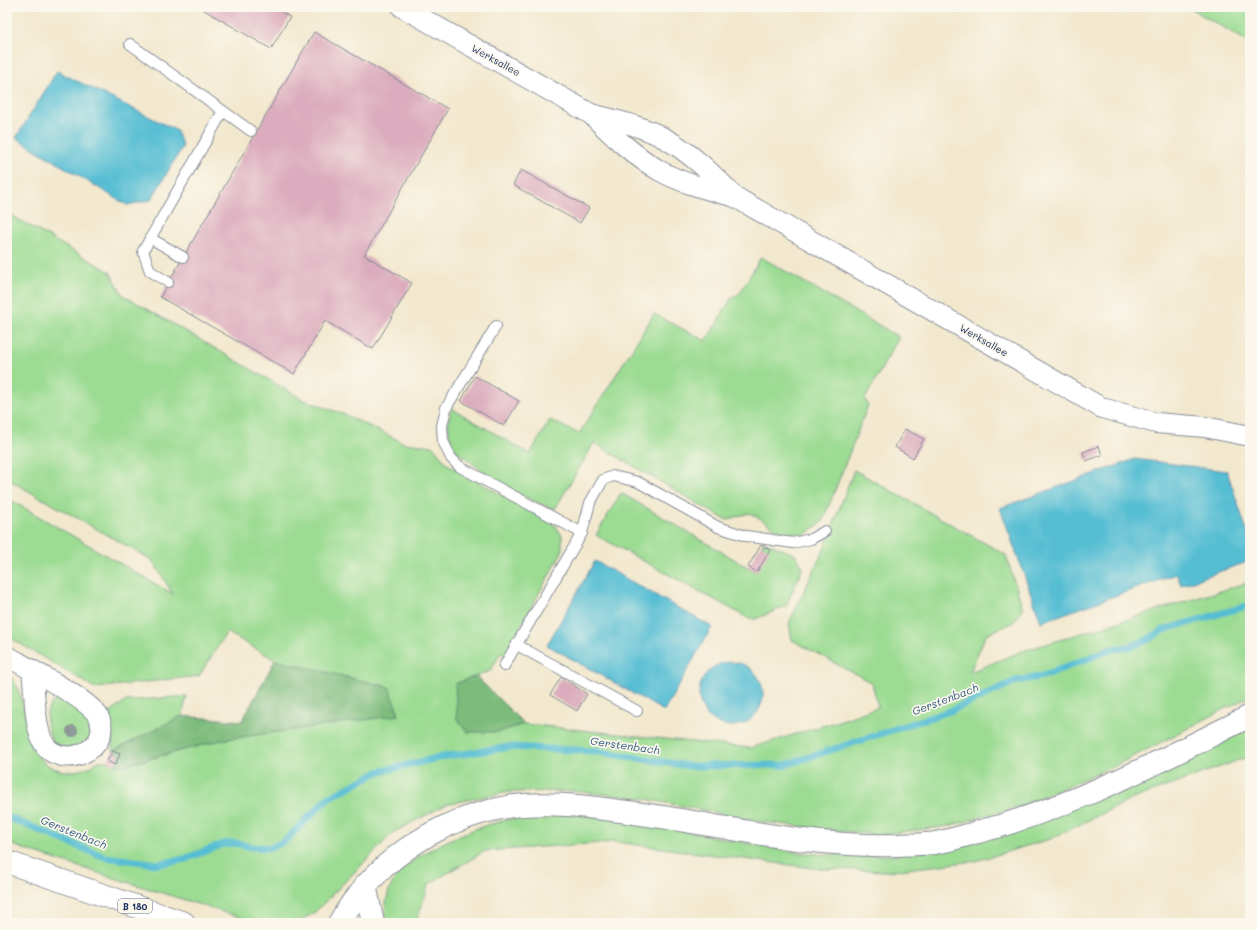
<svg xmlns="http://www.w3.org/2000/svg" width="1257" height="930" font-family="Mali,sans-serif">
	<style>
		.green { fill: #9bdb92; stroke: #5b8578 }
		.forest { fill: #7cbb7c; stroke: #4c756d }
		.water { fill: #56bed3; stroke: #387698 }
		.lines { fill: none; stroke-linecap: round; stroke-linejoin: round }
		.stream { stroke: #56bed3; stroke-width: 7 }
		.building { fill: #dbacbd }
		.lane-casing { stroke: #868c96; stroke-width: 12 }
		.street-casing { stroke: #868c96; stroke-width: 22 }
		.secondary-casing { stroke: #868c96; stroke-width: 24 }
		.primary-casing { stroke: #868c96; stroke-width: 24 }
		.lane { stroke: #fff; stroke-width: 10 }
		.street { stroke: #fff; stroke-width: 20 }
		.secondary { stroke: #fff; stroke-width: 22 }
		.primary { stroke: #fff; stroke-width: 22 }
		.rail { stroke: #1b2f5e; stroke-width: 3 }
		.tree { fill: #8d9a98 }
		.labels { text-anchor: middle; dominant-baseline: central; stroke-width: 3.5; stroke-linejoin: round; paint-order: stroke }
		.shield { fill: #fbf7ec; stroke: #5e6b89; stroke-width: 1 }
		.shield-label { font-size: 9px; font-weight: bold; fill: #1b2f5e }
		.street-label { font-size: 10px; fill: #1b2f5e; stroke: #fbf7ec }
		.water-label { font-size: 11px; font-style: italic; fill: #2d5a81; stroke: #fbf7ec }
	</style>
	<rect width="100%" height="100%" fill="#fbf7ec"/>
	<filter id="ink" filterUnits="userSpaceOnUse"><feTurbulence type="fractalNoise" baseFrequency=".025" numOctaves="2"/><feDisplacementMap in="SourceGraphic" scale="8" xChannelSelector="R" yChannelSelector="G"/><feConvolveMatrix kernelMatrix="1 2 1 2 8 2 1 2 1" color-interpolation-filters="sRGB"/></filter>
	<filter id="wash" filterUnits="userSpaceOnUse"><feTurbulence type="fractalNoise" baseFrequency=".012" numOctaves="4" result="noise"/><feDisplacementMap in="SourceGraphic" scale="16" xChannelSelector="R" yChannelSelector="G"/><feGaussianBlur stdDeviation="0.9" result="paint"/><feColorMatrix in="noise" values="0 0 0 0 0 0 0 0 0 0 0 0 0 0 0 0 0 1.4 0 .05"/><feComposite in="paint" operator="in"/></filter>
	<g filter="url(#wash)">
		<rect width="100%" height="100%" fill="#f2e8ce"/>
		<!-- green -->
		<g class="green">
			<path d="M1188,7h62v36z"/>
			<path d="M7,213l103,59 13,23 179,104 44,16 58,28 29,3 14,18 108,61 7,10v17l-57,103 -4,-2 -11,18 -35,13 43,48 26,-8 226,24 92,-28 36,-13 -6,-24 -80,-43 -3,-17 35,-74 30,-79 152,85 17,54 -10,14 -27,11 -16,38 53,-21 227,-69v114l-133,69 -99,42 -69,19 -72,9 -114,-13 -122,-24 -70,-7 -62,1 -62,12 -53,28 -79,80 -18,11h-39l-220,-69 -31,-11v-171c7,8 13,19 15,29 7,24 7,62 37,69 11,3 22,1 32,-4 2,-2 5,-4 8,-5 7,-2 16,4 23,5l99,-26 178,-26 -11,-27 -113,-27 -48,-28 -28,44 -104,12 -88,-52v-138l166,96 -21,-34 -145,-81z"/>
			<path d="M761,257l138,80 -34,62 3,6 -45,116 -18,14c-11,-1 -22,-2 -31,-7 -9,-6 -15,-11 -25,-15l-23,7 -132,-77 -39,66c-31,-8 -79,-41 -103,-62l-4,-22 3,-17 79,46 20,-34 29,14 75,-120 52,27 25,-42 9,-6z"/>
			<path d="M621,493l135,79 13,-22 -8,-5 4,-3 31,13 7,12 -17,39 -30,13 -8,-1 -152,-83z"/>
			<path d="M187,696l-5,20 -69,35 -4,-38 17,-12z"/>
			<path d="M57,699c21,4 35,18 33,40l-17,11 -20,-7c-7,-15 -12,-34 4,-44z"/>
			<path d="M1250,728v28l-120,44 -80,39 -74,22 -87,10 -69,-2 -204,-27 -131,9 -56,33 -13,39h-30c-4,-36 13,-56 42,-72 30,-17 63,-30 97,-34 72,-9 146,12 216,25 18,3 36,8 53,10 34,4 69,3 103,3z"/>
		</g>
		<!-- forest -->
		<g class="forest">
			<path d="M275,660l114,27 10,28 -178,25 -99,26 -7,-1 5,-11 -7,-3 69,-35 60,5z"/>
			<path d="M476,676l48,48 -26,8h-31l-10,-13 -2,-35z"/>
		</g>
		<!-- water -->
		<g class="water">
			<path d="M57,71l119,59 7,16 -32,54 -24,5 -111,-67z"/>
			<path d="M1135,459l92,12 23,69v21l-69,24 -4,-11 -136,48 -41,-114z"/>
			<path d="M595,561l117,66 -48,84 -117,-66z"/>
			<circle cx="731" cy="694" r="32"/>
		</g>
		<g class="lines">
			<!-- stream -->
			<path class="stream" d="M7,817l98,40 53,7 27,-5 38,-15 12,-1 17,4 19,1 15,-8 42,-42 50,-26 64,-15 68,-10 83,4 96,15 96,-1 165,-54 66,-30 27,-5 69,-27 18,-2 17,-7 16,-10 87,-25"/>
		</g>
		<g id="blocks">
			<!-- building -->
			<g class="building">
				<path d="M199,7h74l17,10 -19,32z"/>
				<path d="M314,32l134,77 -84,146 48,28 -39,66 -48,-28 -31,53 -134,-77z"/>
				<path d="M521,170l68,38 -9,15 -67,-38z"/>
				<path d="M475,376l44,25 -15,25 -43,-25z"/>
				<path d="M905,429l19,10 -11,19 -18,-11z"/>
				<path d="M1099,446l3,9 -16,6 -3,-9z"/>
				<path d="M761,545l9,5 -13,22 -9,-5z"/>
				<path d="M561,677l26,17 -10,17 -27,-16z"/>
				<path d="M113,751l7,3 -5,11 -8,-4z"/>
			</g>
		</g>
	</g>
	<g filter="url(#ink)">
		<use href="#blocks" fill-opacity="0" stroke="#868c96" stroke-width="1"/>
		<g class="lines">
			<!-- lane casing -->
			<g class="lane-casing">
				<g id="lane">
					<path d="M130,44l121,87"/>
					<path d="M150,238l33,19"/>
					<path d="M168,282l-18,-11 -7,-20 80,-140"/>
					<path d="M496,326l-50,82 -4,18 1,15 8,17 9,9 122,66"/>
					<path d="M517,645l120,66"/>
					<path d="M504,666l78,-133 8,-30 13,-23 10,-4 25,6 80,45 28,9 47,7 18,-4 14,-8"/>
				</g>
			</g>
			<!-- street casing -->
			<g class="street-casing">
				<g id="street">
					<path d="M402,7l189,107c24,6 51,12 73,24 26,14 48,36 69,57"/>
					<path d="M591,114c21,21 44,43 71,58 22,12 49,18 73,25l367,211 54,15 49,4 45,9"/>
					<path d="M7,656c19,11 83,44 91,60 18,34 -41,58 -56,24 -8,-18 -7,-49 -10,-69"/>
				</g>
			</g>
			<!-- secondary casing -->
			<g class="secondary-casing">
				<g id="secondary">
					<path d="M365,885l8,38"/>
					<path d="M339,923c17,-29 38,-53 66,-73 32,-23 69,-38 108,-44 37,-5 77,1 114,6 89,11 177,36 269,33 12,-1 26,0 39,-2 14,-2 29,-7 43,-11 96,-25 184,-72 272,-116"/>
				</g>
			</g>
			<!-- primary casing -->
			<g class="primary-casing">
				<path id="primary" d="M7,862l177,61"/>
			</g>
			<!-- lane -->
			<use href="#lane" class="lane"/>
			<!-- street -->
			<use href="#street" class="street"/>
			<!-- secondary -->
			<use href="#secondary" class="secondary"/>
			<!-- primary -->
			<use href="#primary" class="primary"/>
			<!-- rail -->
			<path class="rail" d="M1244,7l6,4"/>
		</g>
		<!-- trees -->
		<circle class="tree" cx="72" cy="731" r="6"/>
	</g>
	<g class="labels">
		<!-- shield labels -->
		<rect class="shield" x="118" y="899" width="34" height="14" rx="3"/>
		<g class="shield-label">
			<text x="135" y="906">B 180</text>
		</g>
		<!-- street labels -->
		<g class="street-label">
			<text transform="translate(496 60) rotate(29)">Werksallee</text>
			<text transform="translate(984 340) rotate(30)">Werksallee</text>
		</g>
		<!-- water labels -->
		<g class="water-label">
			<text transform="translate(945 699) rotate(-21)">Gerstenbach</text>
			<text transform="translate(625 745) rotate(8)">Gerstenbach</text>
			<text transform="translate(74 832) rotate(22)">Gerstenbach</text>
		</g>
	</g>
	<!-- margin -->
	<rect width="1257" height="930" fill="none" stroke="#fbf7ec" stroke-width="24"/>
</svg>
